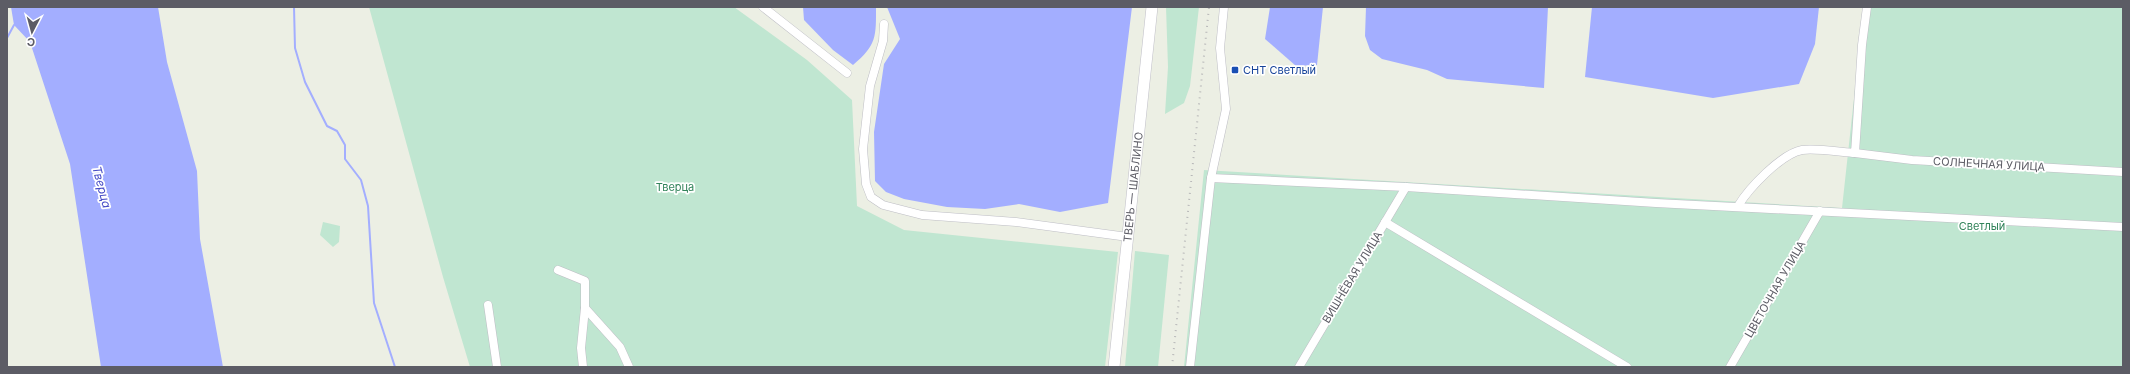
<svg xmlns="http://www.w3.org/2000/svg" width="2130" height="374" font-family="Inter,sans-serif">
	<style>
		.green { fill: #c0e6d1 }
		.water { fill: #a3aeff }
		.lines { fill: none; stroke-linecap: round; stroke-linejoin: round }
		.stream { stroke: #a3aeff; stroke-width: 2 }
		.street-casing { stroke: #bebec5; stroke-width: 9 }
		.secondary-casing { stroke: #c1c0c9; stroke-width: 12 }
		.street { stroke: #fff; stroke-width: 8 }
		.secondary { stroke: #fff; stroke-width: 11 }
		.rail { stroke: #b7b7b8; stroke-width: 2; stroke-dasharray: 1 5; stroke-linecap: butt }
		.transit-dot { fill: #1a4fb4; stroke: #fff; stroke-width: 1.5 }
		.labels { text-anchor: middle; dominant-baseline: central; stroke-width: 3.5; stroke-linejoin: round; paint-order: stroke }
		.transit-label { font-size: 11px; fill: #164399; stroke: #fff; text-anchor: start }
		.street-label { font-size: 11px; fill: #5c5c65; stroke: #fff }
		.park-label { font-size: 11px; fill: #33845b; stroke: #fff }
		.water-label { font-size: 12px; font-style: italic; fill: #4449c5; stroke: #fff }
	</style>
	<rect width="100%" height="100%" fill="#ecefe4"/>
	<!-- green -->
	<g class="green">
		<path d="M369,7h365l73,53 45,40 5,106 47,24 214,22 -13,115h-635l-27,-90z"/>
		<path d="M1166,7h33l-9,79 -6,17 -19,11 3,-47z"/>
		<path d="M1864,7h259v360h-939l20,-197 638,38z"/>
		<path d="M323,222l17,4 -1,16 -6,5 -13,-12z"/>
		<path d="M1135,251l34,4 -11,112h-33z"/>
	</g>
	<!-- water -->
	<g class="water">
		<path d="M11,7h147l9,55 30,109 3,68 23,128h-122l-31,-203 -40,-122 -16,-17z"/>
		<path d="M803,7h73c0,29 1,38 -23,58l-20,-15 -29,-30z"/>
		<path d="M887,7h245l-24,196 -48,9 -41,-8 -34,5 -38,-2 -43,-8 -18,-7 -11,-11 -1,-49 10,-68 16,-25z"/>
		<path d="M1270,7h53l-6,58 -21,1 -31,-27z"/>
		<path d="M1366,7h182l-4,81 -97,-9 -20,-9 -45,-11 -12,-9 -5,-14z"/>
		<path d="M1592,7h227l-4,37 -16,40 -86,14 -128,-21z"/>
	</g>
	<g class="lines">
		<!-- stream -->
		<g class="stream">
			<path d="M294,7l1,41 10,34 22,44 10,5 8,14v14l16,21 7,26 6,97 21,64"/>
			<path d="M7,38l7,-13"/>
		</g>
		<!-- street casing -->
		<g class="street-casing">
			<g id="street">
				<path d="M763,7l84,66"/>
				<path d="M884,24l-1,17 -13,45 -7,63 3,35 5,13 12,8 39,10 94,7 112,15"/>
				<path d="M1855,153l57,7 211,12"/>
				<path d="M1211,178l195,9 250,16 467,24"/>
				<path d="M1738,206c11,-18 43,-52 64,-56 13,-2 39,2 53,3l7,-108 5,-38"/>
				<path d="M1385,222l242,145"/>
				<path d="M558,270l27,11v27l35,39 9,20"/>
				<path d="M488,305l9,62"/>
				<path d="M583,367l-2,-19 4,-40"/>
				<path d="M1190,367l21,-189 15,-69 -6,-61 4,-41"/>
				<path d="M1299,367l107,-180"/>
				<path d="M1730,367l90,-156"/>
			</g>
		</g>
		<!-- secondary casing -->
		<g class="secondary-casing">
			<g id="secondary">
				<path id="s1" d="M1114,367l38,-360"/>
			</g>
		</g>
		<!-- street -->
		<use href="#street" class="street"/>
		<!-- secondary -->
		<use href="#secondary" class="secondary"/>
		<!-- rail -->
		<path class="rail" d="M1172,367l37,-360"/>
	</g>
	<!-- markers -->
	<rect class="transit-dot" x="1231" y="66" width="8" height="8" rx="2"/>
	<g class="labels">
		<!-- transit labels -->
		<g class="transit-label">
			<text x="1243" y="70">СНТ Светлый</text>
		</g>
		<!-- street labels -->
		<g class="street-label">
			<text transform="translate(1989 164) rotate(3)">СОЛНЕЧНАЯ УЛИЦА</text>
			<text stroke="none"><textPath href="#s1" startOffset="181">ТВЕРЬ — ШАБЛИНО</textPath></text>
			<text transform="translate(1352 277) rotate(-59)">ВИШНЁВАЯ УЛИЦА</text>
			<text transform="translate(1775 289) rotate(-60)">ЦВЕТОЧНАЯ УЛИЦА</text>
		</g>
		<!-- park labels -->
		<g class="park-label">
			<text x="675" y="187">Тверца</text>
			<text x="1982" y="226">Светлый</text>
		</g>
		<!-- water labels -->
		<g class="water-label">
			<text transform="translate(102 187) rotate(75)">Тверца</text>
		</g>
	</g>
	<!-- border -->
	<rect width="2130" height="374" fill="none" stroke="#5c5c65" stroke-width="16"/>
	<!-- north arrow -->
	<g transform="translate(32 32) rotate(186)" stroke="#ffffff" stroke-width="3" paint-order="stroke">
	<path d="M0-3L7 15L0 10L-7 15Z" fill="#5c5c65"/>
	<text y="-6" font-size="11" font-weight="bold" text-anchor="middle" fill="#5c5c65">С</text>
	</g>
</svg>
